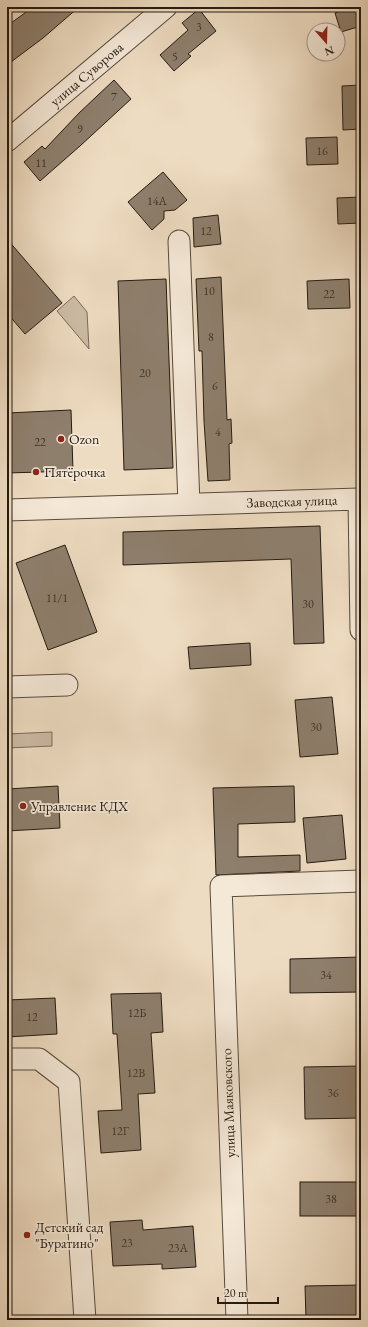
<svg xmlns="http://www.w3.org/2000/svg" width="368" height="1327" font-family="'EB Garamond',serif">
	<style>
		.green { fill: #ccbba4; stroke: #786b5a }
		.building { fill: #8e7f6d; stroke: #251b11 }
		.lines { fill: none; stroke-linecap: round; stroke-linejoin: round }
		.minor-casing { stroke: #574b3d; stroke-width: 23 }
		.minor { stroke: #f4e8d7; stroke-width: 21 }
		.poi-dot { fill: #8f2418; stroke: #f4e8d7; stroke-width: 1.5 }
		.labels { text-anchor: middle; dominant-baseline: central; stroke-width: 3.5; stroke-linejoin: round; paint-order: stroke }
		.number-label { font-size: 12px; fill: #3f3428 }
		.street-label { font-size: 14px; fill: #251b11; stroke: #f4e8d7 }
		.poi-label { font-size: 14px; fill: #251b11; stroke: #f4e8d7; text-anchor: start }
	</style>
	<rect width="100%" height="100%" fill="#eedcc2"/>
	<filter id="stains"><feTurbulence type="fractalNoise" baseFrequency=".005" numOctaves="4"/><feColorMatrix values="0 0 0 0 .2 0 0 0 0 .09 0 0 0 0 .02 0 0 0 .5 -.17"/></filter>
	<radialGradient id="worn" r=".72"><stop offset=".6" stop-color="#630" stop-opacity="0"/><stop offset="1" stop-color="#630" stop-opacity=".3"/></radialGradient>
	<!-- green -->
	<g class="green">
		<path d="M74,296l13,16 2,37 -32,-38z"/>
		<path d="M52,732v14l-45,2v-14z"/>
	</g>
	<!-- building -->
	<g class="building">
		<path d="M33,7h46l-36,31 -36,27v-39z"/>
		<path d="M351,7h10v19l-20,6 -6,-19z"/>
		<path d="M199,9l17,22 -28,23 3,2 -17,15 -14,-16 28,-25 -6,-7z"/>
		<path d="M114,80l17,19 -51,47 -40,35 -16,-19 18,-16 3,3 34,-36z"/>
		<path d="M361,85v44l-18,1 -1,-44z"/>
		<path d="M337,137l1,27 -31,1 -1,-27z"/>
		<path d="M163,172l24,28 -12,10 -11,1v8l-12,11 -24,-28z"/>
		<path d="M361,197v26l-23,1 -1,-26z"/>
		<path d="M218,215l3,29 -27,3 -1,-29z"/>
		<path d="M7,239l55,64 -37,31 -18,-21z"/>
		<path d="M221,277l6,143 4,-1 1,24 -3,1 1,36 -22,1 -4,-60 -2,-70h-3l-3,-72z"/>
		<path d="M166,279l7,189 -49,2 -6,-189z"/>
		<path d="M349,279l1,29 -42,1 -1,-28z"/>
		<path d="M71,410l2,61 -66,2v-60z"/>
		<path d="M320,526l4,117 -30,1 -3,-85 -168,6v-33z"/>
		<path d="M65,545l32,87 -49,18 -32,-87z"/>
		<path d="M250,643l1,22 -61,4 -2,-22z"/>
		<path d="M332,697l6,57 -38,3 -5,-57z"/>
		<path d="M58,786l2,42 -53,3v-42z"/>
		<path d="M294,786l1,36 -57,2v33l62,-2v16l-84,4 -3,-87z"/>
		<path d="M342,815l4,44 -39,4 -4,-45z"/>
		<path d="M361,957v35l-71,1v-34z"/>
		<path d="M161,993l2,39 -12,1 4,60 -17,1 3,56 -40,3 -3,-42 24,-1 -5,-76h-4l-2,-40z"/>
		<path d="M55,998l2,36 -50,3v-37z"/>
		<path d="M361,1066v52l-56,1 -1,-52z"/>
		<rect x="300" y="1182" width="61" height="34"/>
		<path d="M142,1220l1,10 50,-4 3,41 -34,2v-5l-49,2 -3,-44z"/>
		<path d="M361,1285v33l-55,1 -1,-33z"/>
	</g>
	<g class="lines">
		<!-- minor casing -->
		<g class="minor-casing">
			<g id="minor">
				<path id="s1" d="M7,141l159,-134"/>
				<path d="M179,241l10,263"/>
				<path id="s2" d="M7,510l352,-11 2,131"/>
				<path d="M7,687l60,-2"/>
				<path d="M7,1059h32l30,23 16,238"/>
				<path d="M237,1320l-16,-434 140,-5"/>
			</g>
		</g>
		<!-- minor -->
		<use href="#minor" class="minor"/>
	</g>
	<!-- markers -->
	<g class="poi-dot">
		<circle cx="61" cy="439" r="4"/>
		<circle cx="36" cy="472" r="4"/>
		<circle cx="23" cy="806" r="4"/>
		<circle cx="27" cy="1235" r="4"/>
	</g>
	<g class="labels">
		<!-- number labels -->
		<g class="number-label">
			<text x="199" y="27">3</text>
			<text x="175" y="56">5</text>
			<text x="114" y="97">7</text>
			<text x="80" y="129">9</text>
			<text x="322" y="151">16</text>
			<text x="41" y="163">11</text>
			<text x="157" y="201">14А</text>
			<text x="206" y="231">12</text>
			<text x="209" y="291">10</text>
			<text x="329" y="294">22</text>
			<text x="211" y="337">8</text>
			<text x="145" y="373">20</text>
			<text x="215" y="386">6</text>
			<text x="218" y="432">4</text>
			<text x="40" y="442">22</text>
			<text x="57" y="598">11/1</text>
			<text x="308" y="604">30</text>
			<text x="316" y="727">30</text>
			<text x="326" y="975">34</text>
			<text x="137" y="1013">12Б</text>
			<text x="32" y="1017">12</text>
			<text x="136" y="1073">12В</text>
			<text x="333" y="1093">36</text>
			<text x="120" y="1131">12Г</text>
			<text x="331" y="1199">38</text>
			<text x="127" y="1243">23</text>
			<text x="178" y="1248">23А</text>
		</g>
		<!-- street labels -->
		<g class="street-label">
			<text stroke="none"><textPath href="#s1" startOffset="104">улица Суворова</textPath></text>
			<text stroke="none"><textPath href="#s2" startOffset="285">Заводская улица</textPath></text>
			<text transform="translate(228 1103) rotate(-92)">улица Маяковского</text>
		</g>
		<!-- poi labels -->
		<g class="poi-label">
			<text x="69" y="439">Ozon</text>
			<text x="44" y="472">Пятёрочка</text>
			<text x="31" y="806">Управление КДХ</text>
			<text x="35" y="1227">Детский сад<tspan x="35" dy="16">"Буратино"</tspan></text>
		</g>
	</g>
	<!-- margin -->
	<rect width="368" height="1327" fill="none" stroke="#eedcc2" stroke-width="24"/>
	<rect x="8" y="8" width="352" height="1311" fill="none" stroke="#251b11" stroke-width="2"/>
	<rect x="12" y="12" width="344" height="1303" fill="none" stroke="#251b11"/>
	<!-- north arrow -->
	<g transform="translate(326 42) rotate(160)"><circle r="19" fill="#f4e8d7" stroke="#a19688"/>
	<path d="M0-3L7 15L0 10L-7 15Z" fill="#8f2418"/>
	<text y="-6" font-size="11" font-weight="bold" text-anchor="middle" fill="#251b11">N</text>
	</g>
	<!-- scale -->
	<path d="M218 1297v6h60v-6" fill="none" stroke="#251b11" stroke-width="2"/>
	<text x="224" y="1297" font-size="12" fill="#251b11" stroke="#f4e8d7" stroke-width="3" paint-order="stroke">20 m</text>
	<rect width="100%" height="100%" filter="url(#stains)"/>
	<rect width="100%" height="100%" fill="url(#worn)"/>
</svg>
